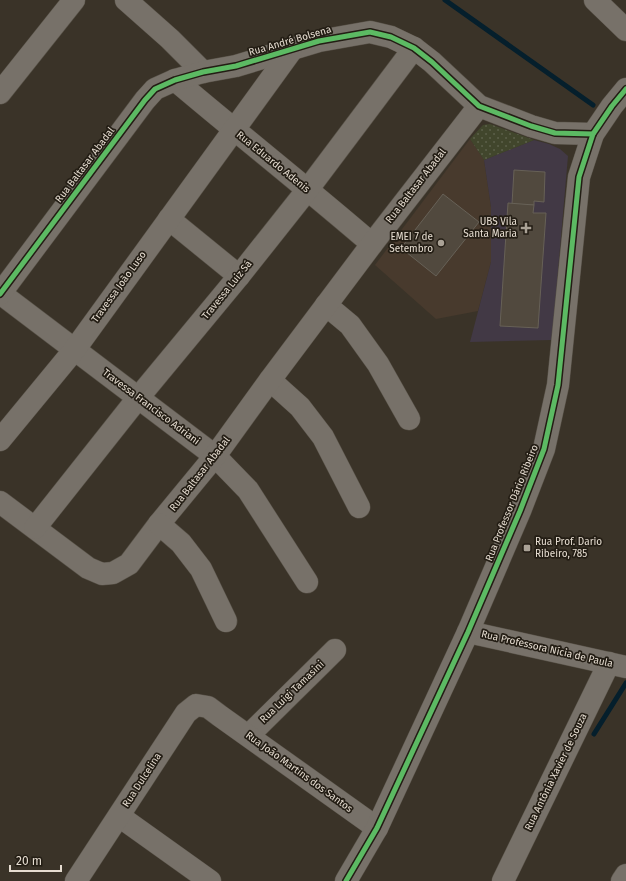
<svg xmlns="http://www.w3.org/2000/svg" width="626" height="881" font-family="'Fira Sans',sans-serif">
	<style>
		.education { fill: #483a2d }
		.medical { fill: #423945 }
		.grass { fill: url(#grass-dots) }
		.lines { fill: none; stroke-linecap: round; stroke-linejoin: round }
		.stream { stroke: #051f2c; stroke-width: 5 }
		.building { fill: #51493e; stroke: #676157 }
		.minor-casing { stroke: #575147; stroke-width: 23 }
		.minor { stroke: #777169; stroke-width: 22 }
		.cycleway-casing { stroke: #231d14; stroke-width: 8 }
		.cycleway { stroke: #5cba63; stroke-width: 5 }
		.poi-dot { fill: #aaa296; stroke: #231d14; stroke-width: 1.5 }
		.labels { text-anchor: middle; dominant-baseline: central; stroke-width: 3.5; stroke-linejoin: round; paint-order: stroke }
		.street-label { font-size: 10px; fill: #e6ddd1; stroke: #231d14 }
		.poi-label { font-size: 10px; fill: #e6ddd1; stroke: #231d14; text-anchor: end }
	</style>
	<defs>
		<pattern id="grass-dots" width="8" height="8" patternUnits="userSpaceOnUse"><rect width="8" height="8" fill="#41462c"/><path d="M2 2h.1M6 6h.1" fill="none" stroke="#5c604a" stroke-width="1.8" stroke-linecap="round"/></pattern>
	</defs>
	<rect width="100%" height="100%" fill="#3a3328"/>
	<!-- education -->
	<path class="education" d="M470,139l14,21 7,47v55l-13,49 -42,8 -61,-54z"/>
	<!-- medical -->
	<path class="medical" d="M534,140l15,4 11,5 8,7 -16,184 -82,2 21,-80v-55l-7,-47z"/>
	<!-- grass -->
	<path class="grass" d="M490,124l44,16 -50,20 -14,-21 13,-14z"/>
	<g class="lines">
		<!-- stream -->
		<g class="stream">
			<path d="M445,0l148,105"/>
			<path d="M594,734l32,-51"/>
		</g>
	</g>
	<!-- building -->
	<g class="building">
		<path d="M514,170l31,2 -1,30 -10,-1v4l-22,-1z"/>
		<path d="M443,194l36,28 -43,54 -35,-28z"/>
		<path d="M508,203l26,2 -1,8h13l-8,115 -38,-2z"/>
	</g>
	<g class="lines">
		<!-- minor casing -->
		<g class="minor-casing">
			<g id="minor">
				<path d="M126,0l44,39 33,33"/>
				<path d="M595,0l31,30"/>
				<path d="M175,80c65,55 132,108 197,164"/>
				<path d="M0,93l74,-93"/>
				<path d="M169,219l70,57"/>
				<path d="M0,293l215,163 33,34 59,92"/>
				<path d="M0,294l145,-194 10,-11 20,-9 28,-8 33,-6 83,-25 51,-9 21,5 23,11 18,14 47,44 52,20 24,7 38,1"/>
				<path d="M326,305l24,20 28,39 31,55"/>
				<path d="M270,380l30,27 23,30 36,70"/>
				<path d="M0,440l75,-91 216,-298"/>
				<path d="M0,502l88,66 14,6 11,-1 16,-9 30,-40 56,-68 55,-76 102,-136 107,-138"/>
				<path d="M159,524l22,19 20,26 25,52"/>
				<path d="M35,528l103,-130 101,-122 69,-87 106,-141"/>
				<path d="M468,632l158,35"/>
				<path d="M249,735l86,-85"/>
				<path d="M119,816l91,65"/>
				<path d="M76,881l110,-168 10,-8 12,2 12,9 157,112"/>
				<path d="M346,881l31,-53 91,-196 52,-121 24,-62 14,-64 21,-208 14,-43 19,-28 14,-17"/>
				<path d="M503,881l106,-218"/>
				<path d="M622,881l4,-6"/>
			</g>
		</g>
		<!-- minor -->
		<use href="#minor" class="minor"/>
		<!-- cycleway casing -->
		<g class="cycleway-casing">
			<g id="cycleway">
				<path d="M0,294l145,-194 10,-11 20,-9 28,-8 33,-6 83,-25 51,-9 21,5 23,11 18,14 47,44 52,20 24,7 38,1"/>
				<path d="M346,881l31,-53 91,-196 52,-121 24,-62 14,-64 21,-208 14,-43 19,-28 14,-17"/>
			</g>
		</g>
		<!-- cycleway -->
		<use href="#cycleway" class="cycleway"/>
	</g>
	<!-- markers -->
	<g class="poi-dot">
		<path d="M524 222h4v4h4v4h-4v4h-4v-4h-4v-4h4z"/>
		<circle cx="441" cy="243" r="4"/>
		<rect x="523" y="544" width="8" height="8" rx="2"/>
	</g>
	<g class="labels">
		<!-- street labels -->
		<g class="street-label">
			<text transform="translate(290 41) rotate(-16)">Rua André Bolsena</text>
			<text transform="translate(273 162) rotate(39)">Rua Eduardo Adenis</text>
			<text transform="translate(85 165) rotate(-53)">Rua Baltasar Abadal</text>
			<text transform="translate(416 186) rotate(-52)">Rua Baltasar Abadal</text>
			<text transform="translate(119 287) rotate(-54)">Travessa João Luso</text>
			<text transform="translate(227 290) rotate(-51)">Travessa Luiz Sá</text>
			<text transform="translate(151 407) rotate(37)">Travessa Francisco Adriani</text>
			<text transform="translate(200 474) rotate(-52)">Rua Baltasar Abadal</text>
			<text transform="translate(512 503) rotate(-68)">Rua Professor Dário Ribeiro</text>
			<text transform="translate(547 649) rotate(13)">Rua Professora Nícia de Paula</text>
			<text transform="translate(292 692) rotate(-44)">Rua Luigi Tamasini</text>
			<text transform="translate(299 772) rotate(36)">Rua João Martins dos Santos</text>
			<text transform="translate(556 772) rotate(-64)">Rua Antônia Xavier de Souza</text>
			<text transform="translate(142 780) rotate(-57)">Rua Dulcelina</text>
		</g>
		<!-- poi labels -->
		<g class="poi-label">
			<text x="517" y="222">UBS Vila<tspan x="517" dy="12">Santa Maria</tspan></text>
			<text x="433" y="237">EMEI 7 de<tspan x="433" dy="12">Setembro</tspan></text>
			<text x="535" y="542" text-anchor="start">Rua Prof. Dario<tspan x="535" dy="12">Ribeiro, 785</tspan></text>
		</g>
	</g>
	<!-- scale -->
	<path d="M10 865v6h51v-6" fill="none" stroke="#e6ddd1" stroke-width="2"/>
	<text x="16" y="865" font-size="12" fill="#e6ddd1" stroke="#231d14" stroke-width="3" paint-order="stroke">20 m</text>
</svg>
